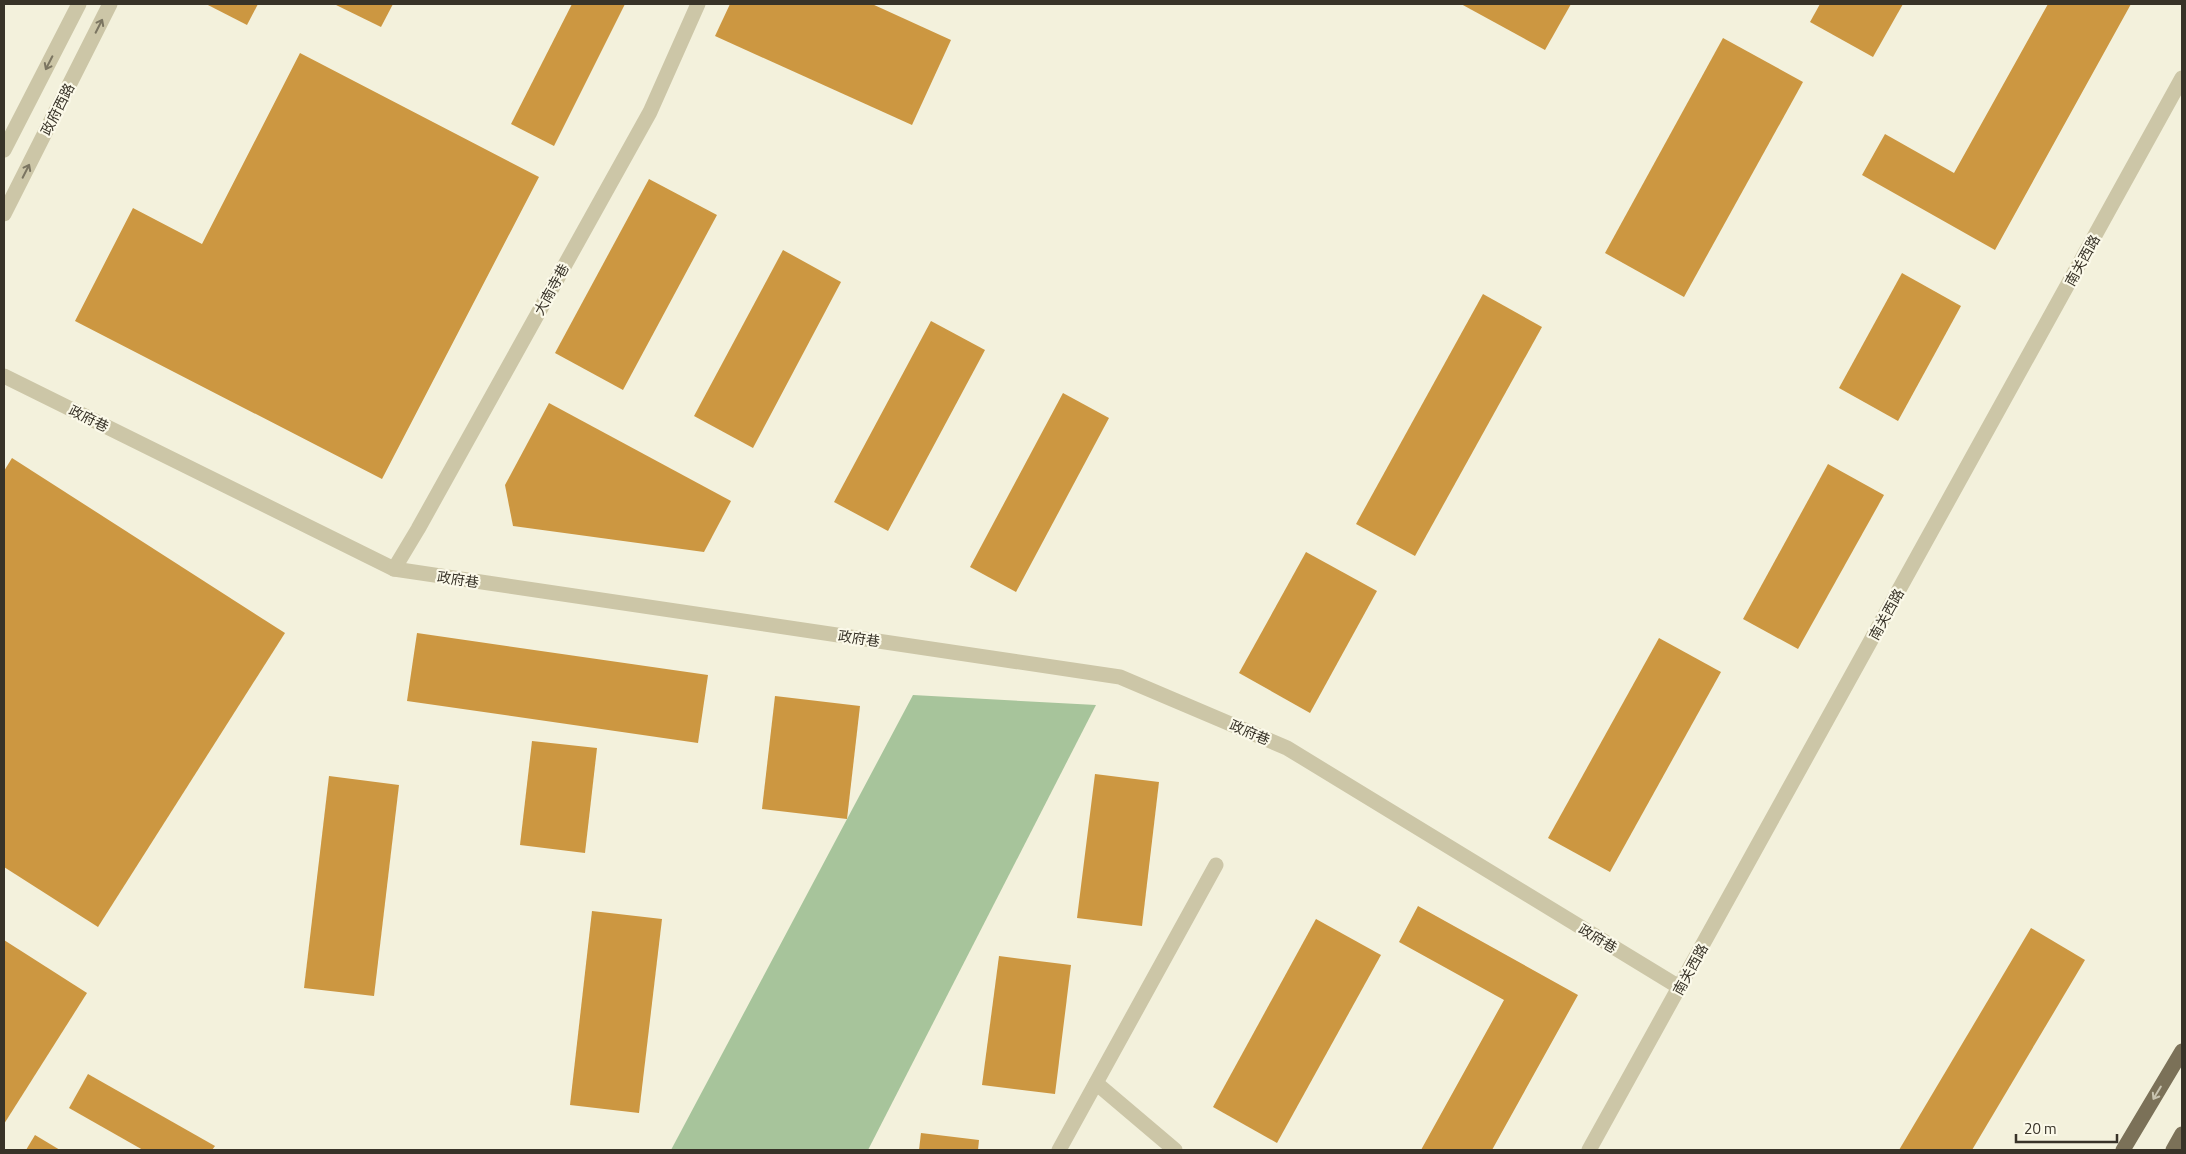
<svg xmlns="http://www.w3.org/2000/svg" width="2186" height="1154" font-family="'Titillium Web','Noto Sans SC',sans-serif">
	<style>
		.green { fill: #a7c49b }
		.building { fill: #cc9741 }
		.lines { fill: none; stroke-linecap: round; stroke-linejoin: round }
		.minor { stroke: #ccc6a7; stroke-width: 15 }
		.major { stroke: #7b7158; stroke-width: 15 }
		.oneway { stroke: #7b7561 }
		.oneway2 { stroke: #c8c3af }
		.labels { text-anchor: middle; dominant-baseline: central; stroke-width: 4.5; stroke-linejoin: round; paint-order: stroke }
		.street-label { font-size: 14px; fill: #383328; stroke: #fbf9e9 }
	</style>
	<rect width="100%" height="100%" fill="#f3f1dc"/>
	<!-- green -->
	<path class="green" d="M913,695l183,10 -228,445h-197z"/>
	<!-- building -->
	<g class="building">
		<path d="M206,4h52l-11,21z"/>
		<path d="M334,4h59l-12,23z"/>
		<path d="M572,4h53l-71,142 -43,-22z"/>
		<path d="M730,4h142l79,36 -39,85 -197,-89z"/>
		<path d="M1461,4h110l-26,46z"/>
		<path d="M1820,4h83l-30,53 -63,-35z"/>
		<path d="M2048,4h83l-136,246 -133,-75 23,-41 69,39z"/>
		<path d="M1723,38l80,44 -119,215 -79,-44z"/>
		<path d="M300,53l239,124 -157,302 -307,-158 58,-113 69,36z"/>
		<path d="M649,179l68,36 -94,175 -68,-37z"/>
		<path d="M783,250l58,32 -88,166 -59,-32z"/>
		<path d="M1902,273l59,33 -63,115 -59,-33z"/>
		<path d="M1483,294l59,33 -127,229 -59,-32z"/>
		<path d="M931,321l54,29 -97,181 -54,-29z"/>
		<path d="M1063,393l46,25 -93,174 -46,-25z"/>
		<path d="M549,403l182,98 -27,51 -191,-26 -8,-41z"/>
		<path d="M12,458l273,175 -187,294 -94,-60v-396z"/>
		<path d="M1828,464l56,31 -86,154 -55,-30z"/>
		<path d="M1306,552l71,39 -67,122 -71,-40z"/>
		<path d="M417,633l291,42 -10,68 -291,-42z"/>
		<path d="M1659,638l62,34 -111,200 -62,-34z"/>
		<path d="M775,696l85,10 -13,113 -85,-10z"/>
		<path d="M532,741l65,7 -12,105 -65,-8z"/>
		<path d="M1095,774l64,8 -17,144 -65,-8z"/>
		<path d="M329,776l70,9 -25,211 -70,-8z"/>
		<path d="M1418,906l160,89 -86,155h-71l83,-150 -105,-58z"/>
		<path d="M592,911l70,8 -23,194 -69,-8z"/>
		<path d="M1316,919l65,36 -104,188 -64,-36z"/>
		<path d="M2031,928l54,32 -113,190h-73z"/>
		<path d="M4,940l83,53 -83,131z"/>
		<path d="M999,956l72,9 -16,129 -73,-9z"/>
		<path d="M88,1074l127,72 -3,4h-69l-74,-42z"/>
		<path d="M921,1133l58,7 -1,10h-59z"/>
		<path d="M35,1135l25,15h-34z"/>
	</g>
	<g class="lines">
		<!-- minor -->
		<g class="minor">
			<path d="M4,150l75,-146"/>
			<path d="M4,214l106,-210"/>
			<path d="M4,376l390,193 726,108 167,71 392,239"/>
			<path d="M394,569l24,-40 232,-417 48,-108"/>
			<path d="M1096,1083l79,67"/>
			<path d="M1059,1150l157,-285"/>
			<path d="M1589,1150l593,-1072"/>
		</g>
		<!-- major -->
		<g class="major">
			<path d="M2123,1150l59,-99"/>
			<path d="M2173,1150l9,-16"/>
		</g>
	</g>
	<!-- one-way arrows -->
	<defs><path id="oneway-shaft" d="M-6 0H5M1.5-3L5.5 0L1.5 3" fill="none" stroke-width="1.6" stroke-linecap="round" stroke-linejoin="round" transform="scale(1.25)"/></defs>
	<g class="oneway">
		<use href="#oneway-shaft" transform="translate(99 26) rotate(-63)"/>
		<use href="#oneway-shaft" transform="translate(49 63) rotate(117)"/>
		<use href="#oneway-shaft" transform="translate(26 171) rotate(-63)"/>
	</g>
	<use class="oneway2" href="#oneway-shaft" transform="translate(2157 1093) rotate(121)"/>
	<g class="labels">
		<!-- street labels -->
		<g class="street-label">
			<text transform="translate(57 109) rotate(-63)">政府西路</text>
			<text transform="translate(2082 260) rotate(-61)">南关西路</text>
			<text transform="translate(551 289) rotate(-61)">大南寺巷</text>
			<text transform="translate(89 418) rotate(26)">政府巷</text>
			<text transform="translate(458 579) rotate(8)">政府巷</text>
			<text transform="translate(1886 614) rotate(-61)">南关西路</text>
			<text transform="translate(859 638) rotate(8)">政府巷</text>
			<text transform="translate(1250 732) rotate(23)">政府巷</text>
			<text transform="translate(1598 938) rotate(31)">政府巷</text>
			<text transform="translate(1690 969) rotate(-61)">南关西路</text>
		</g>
	</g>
	<!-- border -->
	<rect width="2186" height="1154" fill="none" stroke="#383328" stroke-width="10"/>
	<!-- scale -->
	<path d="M2016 1134v8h101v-8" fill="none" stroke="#383328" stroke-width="2.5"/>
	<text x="2024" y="1134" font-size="15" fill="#383328" stroke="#fbf9e9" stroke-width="4" paint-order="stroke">20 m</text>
</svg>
